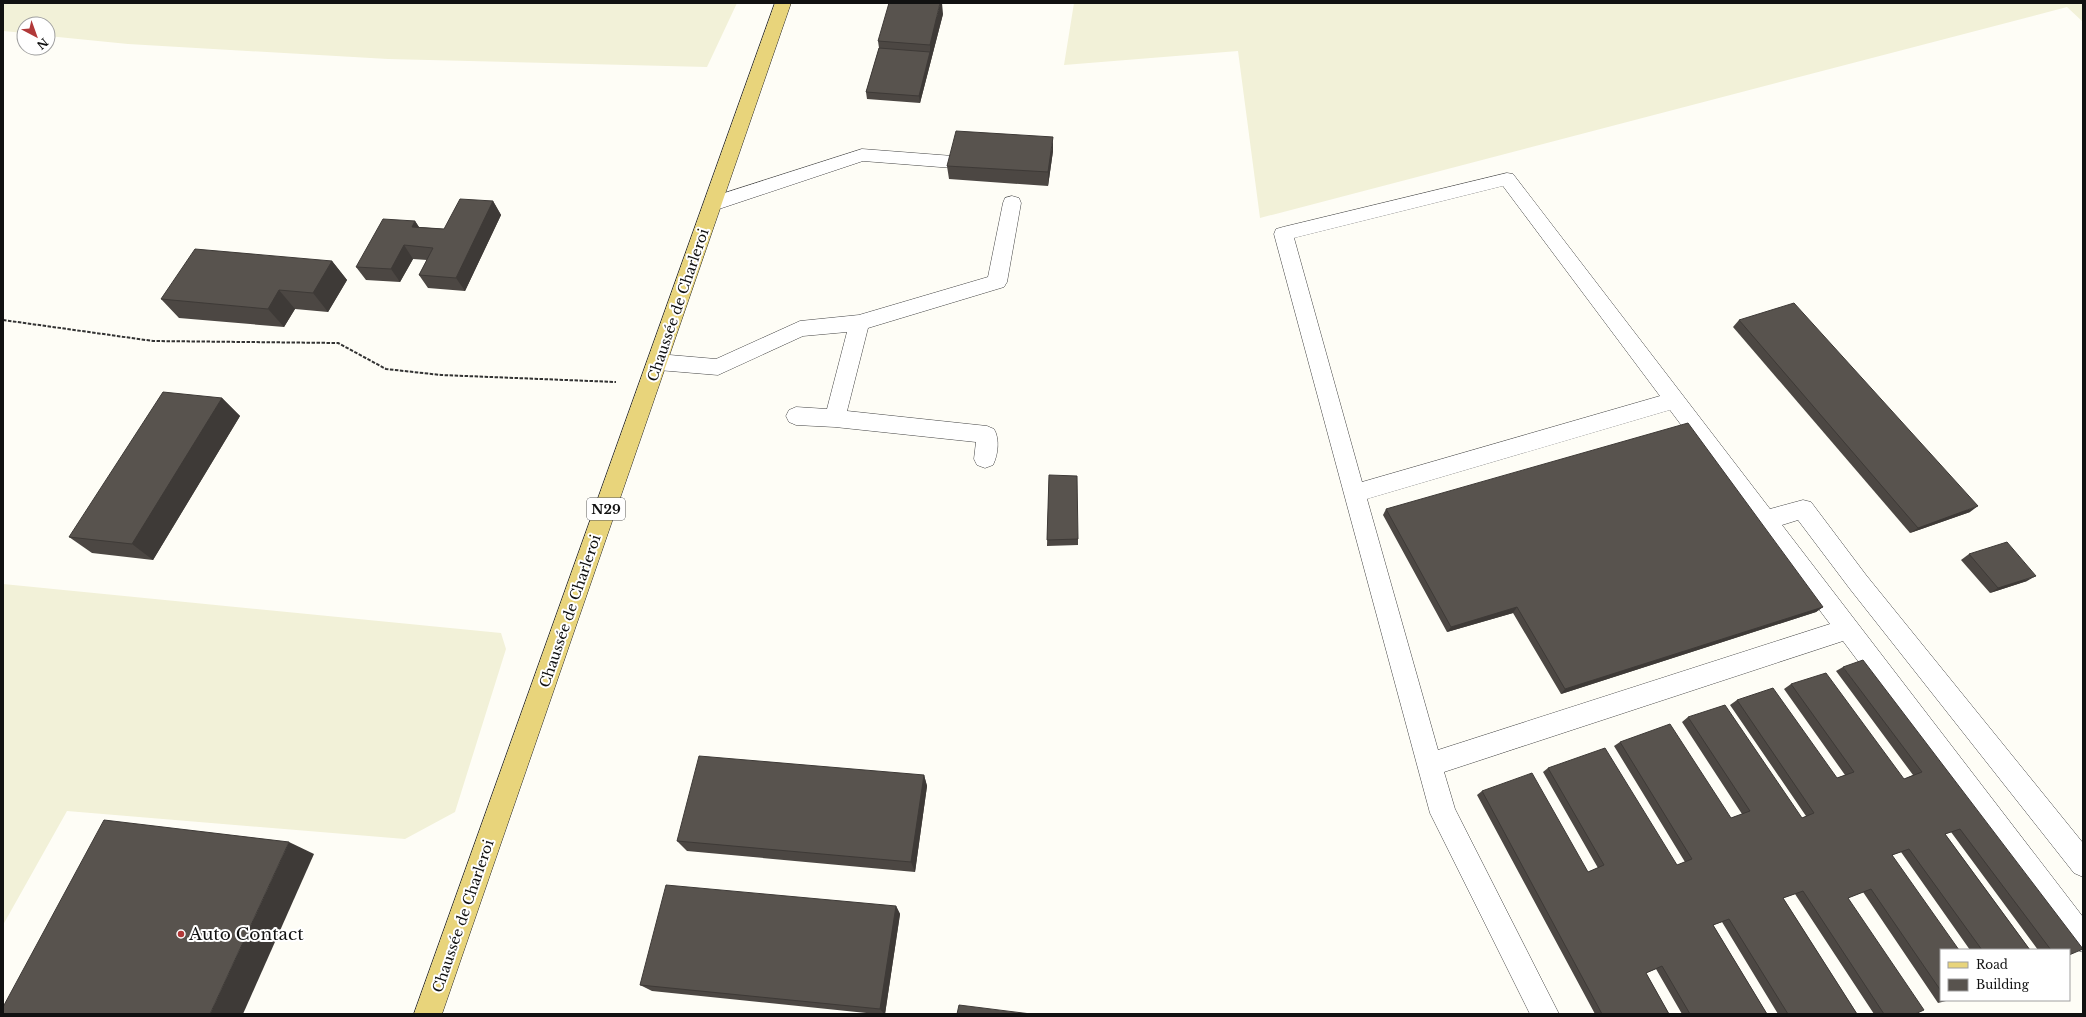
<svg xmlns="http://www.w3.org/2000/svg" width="2086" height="1017" font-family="'Libre Baskerville',serif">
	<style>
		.farmland { fill: #f2f1d8 }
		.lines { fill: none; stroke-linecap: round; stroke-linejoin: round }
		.lane-casing { stroke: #444; stroke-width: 1 }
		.primary-casing { stroke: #222; stroke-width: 1 }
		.path { stroke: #333; stroke-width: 2; stroke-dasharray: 3.5 1.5; stroke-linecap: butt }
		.lane { fill: #fff; fill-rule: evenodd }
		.primary { fill: #e8d47b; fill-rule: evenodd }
		.wall { fill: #4c4743 }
		.shaded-wall { fill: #3e3a37 }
		.building { fill: #58534e; stroke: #3e3a37 }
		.poi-dot { fill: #b13939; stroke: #fff; stroke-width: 1.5 }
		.labels { text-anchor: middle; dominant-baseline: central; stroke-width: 4; stroke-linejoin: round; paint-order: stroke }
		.shield { fill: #fff; stroke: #585858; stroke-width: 1 }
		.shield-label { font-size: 13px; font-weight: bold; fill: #111 }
		.street-label { font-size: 14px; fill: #111; stroke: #fff }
		.near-poi-label { font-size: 17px; fill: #111; stroke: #fff; text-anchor: start }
	</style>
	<rect width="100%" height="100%" fill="#fefdf6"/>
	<!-- farmland -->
	<g class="farmland">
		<path d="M3,3h734l-30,64 -319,-8 -260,-15 -80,-8v-12h-24v9l-21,-2z"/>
		<path d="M1074,3h1009v19l-16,-15 -807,211 -22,-167 -174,14z"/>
		<path d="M3,584l498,49 5,16 -51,163 -50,27 -338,-28 -64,114z"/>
	</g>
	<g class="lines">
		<!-- lane casing -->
		<g class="lane-casing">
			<g id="lane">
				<path d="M862,149l91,7 6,2 3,4 -3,4 -6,2 -90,-7 -150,50 -7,-2 -2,-5 2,-5z"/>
				<path d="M1507,173l6,1 257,335 33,-9 8,2 55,73 217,268v34l-9,-4 -224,-284 -52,-69 -16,5 301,392v35l-10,-3 -230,-308 -399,131 11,37 104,205h-29l-100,-201 -156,-579 2,-5 7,-2zM1503,186l157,210 -298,86 -68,-244zM1670,410l160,214 -392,126 -71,-251z"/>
				<path d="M1012,196l7,2 2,5 -14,79 -3,5 -136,41 -21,83 140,15 7,3c6,10 4,26 -1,36l-8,3 -8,-3 -3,-6 2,-17 -141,-15 -39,-2 -7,-3 -3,-6 3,-6 7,-3 31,2 20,-77 -44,4 -85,39 -60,-5 -7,-2 -3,-6 3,-6 7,-2 58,5 84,-38 59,-6 129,-38 15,-74 2,-5z"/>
			</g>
		</g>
		<!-- primary casing -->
		<g class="primary-casing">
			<path id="primary" d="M775,3h16l-349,1011h-28z"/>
		</g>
		<!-- path -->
		<path class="path" d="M3,320l150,21 185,2 48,26 55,6 175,7"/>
		<!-- lane -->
		<use href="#lane" class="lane"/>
		<!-- primary -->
		<use href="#primary" class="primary"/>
	</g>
	<!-- wall -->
	<g class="wall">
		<path d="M943,14l-23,89 -53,-4 -1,-7 13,-44 -1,-7z"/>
		<path d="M1053,151l-5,35 -99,-7 -2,-13z"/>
		<path d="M493,201l8,14 -36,76 -37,-3 -9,-13 8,-15 -14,-1 -13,23 -34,-2 -10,-13 59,-46 4,6 25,2z"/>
		<path d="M332,261l15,19 -19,32 -33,-3 -11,18 -105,-9 -18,-19z"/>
		<path d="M1739,320l231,192 -60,21 -177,-206z"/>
		<path d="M222,398l18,18 -87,144 -61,-7 -23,-16z"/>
		<path d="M1049,475l29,64v6l-31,1z"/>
		<path d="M1386,509l437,98 -7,5 -255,82 -48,-81 -66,19 -64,-117z"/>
		<path d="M1969,554l58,27 -37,12 -29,-33z"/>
		<path d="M1843,667l226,283h-31l-87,-118 -6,2 85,116h-60l-69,-98 -9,3 49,95v50h9l-12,3 -75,-111 -15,6 67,116h-41l-79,-120 -12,4 74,116h-79l-56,-92 -9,3 54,89h-85l-26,-45 -10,4 23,41h-74l-118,-219 5,-4 106,81 10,-4 -55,-96 5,-4 129,97 8,-3 -71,-116 6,-4 111,76 11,-4 -60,-92 6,-5 114,101 4,-2 -76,-111 7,-5 100,78 8,-3 -61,-86 7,-5 113,95 9,-4 -77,-104z"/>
		<path d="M924,775l3,11 -12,86 -228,-21 -10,-10z"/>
		<path d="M896,906l4,8 -15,100h-9l-224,-23 -12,-6z"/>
	</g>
	<!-- shaded-wall -->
	<g class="shaded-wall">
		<path d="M940,3h2l1,11 -23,89 -1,-7 11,-44v-7z"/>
		<path d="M1053,137v14l-5,35v-14z"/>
		<path d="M493,201l8,14 -36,76 -9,-13z"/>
		<path d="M415,221l9,14 -12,-8z"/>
		<path d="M404,245l9,14 -13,23 -9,-13z"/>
		<path d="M332,261l15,19 -19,32 -15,-19z"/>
		<path d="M279,290l16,19 -11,18 -16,-18z"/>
		<path d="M222,398l18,18 -87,144 -21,-16z"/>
		<path d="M1978,506l-8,6 -60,21 8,-5z"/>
		<path d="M2036,576l-9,5 -37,12 8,-5z"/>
		<path d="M1517,607l-4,6 -66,19 4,-5z"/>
		<path d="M1823,607l-7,5 -255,82 4,-5z"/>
		<path d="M924,775l3,11 -12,86 -4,-10z"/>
		<path d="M289,842l25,12 -71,160h-33z"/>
		<path d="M896,906l4,8 -15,100h-1l-4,-5z"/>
	</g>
	<!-- building -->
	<g class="building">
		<path d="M889,3h51l-10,42 -52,-4z"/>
		<path d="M879,48l51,4 -11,44 -53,-4z"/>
		<path d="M956,131l97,6 -5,35 -101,-6z"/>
		<path d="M460,199l33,2 -37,77 -37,-3 14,-27 -29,-3 -13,24 -35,-2 27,-48 32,2 -3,6 32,2z"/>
		<path d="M195,249l137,12 -19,32 -34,-3 -11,19 -107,-10z"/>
		<path d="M1794,303l184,203 -60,22 -179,-208z"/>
		<path d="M163,392l59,6 -90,146 -63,-7z"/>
		<path d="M1688,423l135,184 -258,82 -48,-82 -66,20 -65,-118z"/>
		<path d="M1049,475l28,1 1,63 -31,1z"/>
		<path d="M2007,542l29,34 -38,12 -29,-34z"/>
		<path d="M1863,660l220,289 -14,6v-5h-18l-91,-121 -15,5 85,116h-48l-73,-101 -17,6 67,95h-18v41l-70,-102 -23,9 76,112 -9,4h-31l-81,-123 -20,7 74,116h-69l-59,-95 -16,6 54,89h-77l-28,-48 -16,7 23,41h-67l-120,-223 50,-18 56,99 16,-7 -56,-97 57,-20 72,117 15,-6 -72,-117 50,-18 61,94 19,-7 -62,-94 37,-12 77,113 12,-5 -77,-113 36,-12 64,90 17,-6 -63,-88 35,-11 78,106 18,-7 -79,-105z"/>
		<path d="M699,756l225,19 -13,87 -234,-21z"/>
		<path d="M104,820l185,22 -79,172h-207v-7z"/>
		<path d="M666,885l230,21 -16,103 -240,-24z"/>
		<path d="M959,1005l72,9h-74z"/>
	</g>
	<!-- markers -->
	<circle class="poi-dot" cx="181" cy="934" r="4"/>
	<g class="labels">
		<!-- shield labels -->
		<rect class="shield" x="587" y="498" width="38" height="22" rx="3"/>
		<g class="shield-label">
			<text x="606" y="509">N29</text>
		</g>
		<!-- street labels -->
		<g class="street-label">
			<text transform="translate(678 305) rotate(-71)">Chaussée de Charleroi</text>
			<text transform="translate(570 611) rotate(-71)">Chaussée de Charleroi</text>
			<text transform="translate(463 916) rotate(-71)">Chaussée de Charleroi</text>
		</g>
		<!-- near-poi labels -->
		<g class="near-poi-label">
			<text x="189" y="934">Auto Contact</text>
		</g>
	</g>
	<!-- border -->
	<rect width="2086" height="1017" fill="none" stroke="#111111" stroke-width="8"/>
	<!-- legend -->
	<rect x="1940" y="949" width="130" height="52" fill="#ffffff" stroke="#a0a0a0"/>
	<rect x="1948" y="962" width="20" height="6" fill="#e8d47b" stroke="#a0a0a0"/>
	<text x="1976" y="969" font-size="12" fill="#111111">Road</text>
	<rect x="1948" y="979" width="20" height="12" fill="#58534e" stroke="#a0a0a0"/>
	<text x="1976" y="989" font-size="12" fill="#111111">Building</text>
	<!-- north arrow -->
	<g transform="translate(36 36) rotate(139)"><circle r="19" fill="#ffffff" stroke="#a0a0a0"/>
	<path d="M0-3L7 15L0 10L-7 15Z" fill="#b13939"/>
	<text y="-6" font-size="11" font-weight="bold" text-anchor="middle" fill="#111111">N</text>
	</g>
</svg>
